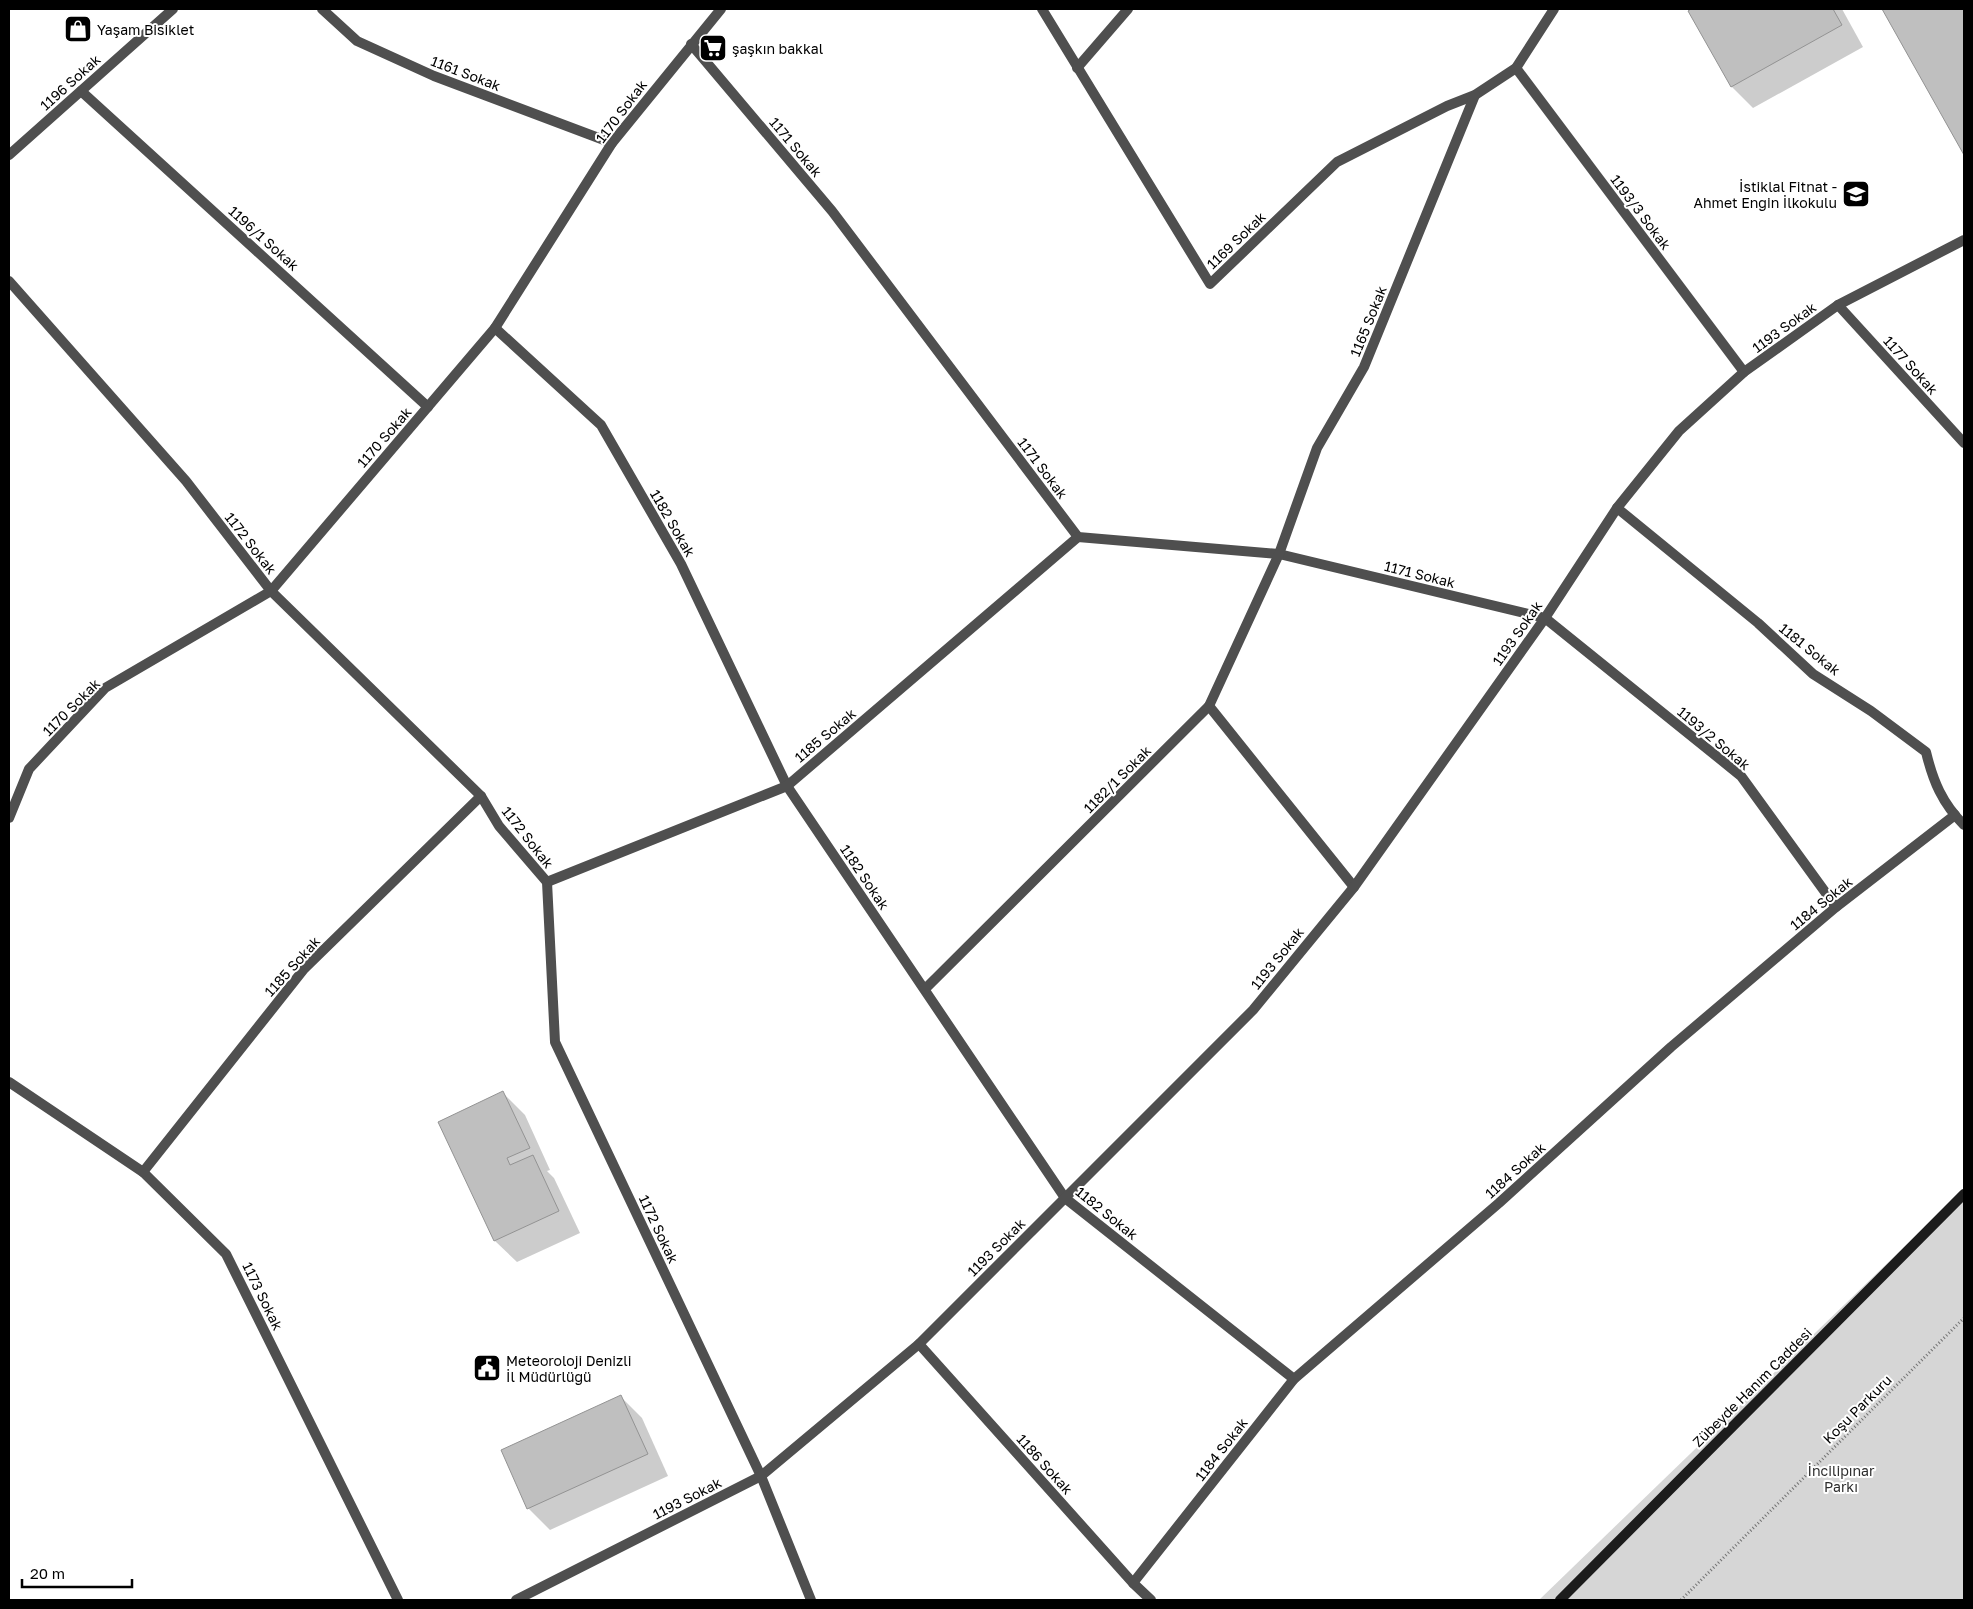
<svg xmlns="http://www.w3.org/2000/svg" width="1973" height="1609" font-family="'Golos Text',sans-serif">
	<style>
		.green { fill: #d6d6d6 }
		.shadow { fill: #0003 }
		.building { fill: #bfbfbf; stroke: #939393 }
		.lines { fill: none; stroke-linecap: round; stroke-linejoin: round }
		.path { stroke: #717171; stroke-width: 3; stroke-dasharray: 1 2.5; stroke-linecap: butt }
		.minor { stroke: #4f4f4f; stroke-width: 10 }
		.tertiary { stroke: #4f4f4f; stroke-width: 10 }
		.secondary { stroke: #1c1c1c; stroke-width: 10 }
		.labels { text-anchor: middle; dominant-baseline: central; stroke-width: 4; stroke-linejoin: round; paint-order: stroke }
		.poi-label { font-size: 14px; fill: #000; stroke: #fff; text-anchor: start }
		.street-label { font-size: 14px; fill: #000; stroke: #fff }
		.park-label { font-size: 14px; fill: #2d2d2d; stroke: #fff }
	</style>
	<rect width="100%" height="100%" fill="#fff"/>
	<!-- green -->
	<path class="green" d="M1964,1189v411h-425z"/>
	<!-- shadow -->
	<g class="shadow">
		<path d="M1694,9h148l21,38 -110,61 -21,-21 -42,-76z"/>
		<path d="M1883,9h81v143z"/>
		<path d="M503,1093l22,22 25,55 -3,1 7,7 26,55 -63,29 -22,-21 -55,-119z"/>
		<path d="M621,1397l21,21 26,58 -118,54 -22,-22z"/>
	</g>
	<!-- building -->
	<g class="building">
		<path d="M1691,9h142l9,16 -111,62 -43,-76z"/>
		<path d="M1882,9h82v146z"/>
		<path d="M503,1091l27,57 -23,10 3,7 23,-10 26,56 -65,30 -56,-119z"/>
		<path d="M621,1395l27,59 -121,55 -26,-59z"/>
	</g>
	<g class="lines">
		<!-- path -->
		<path class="path" d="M1681,1600l283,-282"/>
		<!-- minor -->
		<g class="minor">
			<path d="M322,9l35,32 77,35 178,67"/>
			<path d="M1042,9l168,275 127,-122 110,-56 28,-11 41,-27 38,-59"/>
			<path d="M691,44l141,167 246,326 201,17 266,64 196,158 95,131"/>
			<path d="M1077,68l51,-59"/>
			<path d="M1516,68l228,304"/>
			<path d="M81,91l347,316"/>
			<path d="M9,155l164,-146"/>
			<path d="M9,281l177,200 85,110 210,205 18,30 48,56 8,160 206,434 50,124"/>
			<path d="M1838,305l126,138"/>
			<path d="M495,328l106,97 80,139 106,222 278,412 229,181"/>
			<path d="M1617,508l141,115 55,51 58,37 55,41c7,29 16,51 38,73"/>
			<path d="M1209,706l145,181"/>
			<path d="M9,818l20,-49 76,-81 166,-97 224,-263 117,-185 109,-134"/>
			<path d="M547,882l240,-96 291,-249"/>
			<path d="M925,989l284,-283 70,-152 38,-106 47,-81 111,-272"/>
			<path d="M9,1082l134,90 83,82 172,346"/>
			<path d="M143,1172l161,-203 177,-173"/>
			<path d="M919,1344l214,239 18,17"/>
			<path d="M1133,1583l161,-204 205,-176 172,-156 165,-140 119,-92"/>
		</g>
		<!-- tertiary -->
		<path class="tertiary" d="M516,1600l245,-124 158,-132 334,-334 101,-123 191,-269 72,-110 62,-77 65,-59 94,-67 126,-65"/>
		<!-- secondary -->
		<path class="secondary" d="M1560,1600l404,-406"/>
	</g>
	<!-- icons -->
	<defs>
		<g id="shop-square" transform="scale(1.4375)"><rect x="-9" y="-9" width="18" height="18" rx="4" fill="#000" stroke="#fff"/><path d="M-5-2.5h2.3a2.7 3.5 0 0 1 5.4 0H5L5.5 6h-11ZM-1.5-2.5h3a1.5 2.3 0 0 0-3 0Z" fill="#fff"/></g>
		<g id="supermarket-square" transform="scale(1.4375)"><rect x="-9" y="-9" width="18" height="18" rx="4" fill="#000" stroke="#fff"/><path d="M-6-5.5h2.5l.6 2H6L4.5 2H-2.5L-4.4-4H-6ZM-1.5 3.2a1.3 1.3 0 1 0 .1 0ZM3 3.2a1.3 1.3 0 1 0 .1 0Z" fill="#fff"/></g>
		<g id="school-square" transform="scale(1.4375)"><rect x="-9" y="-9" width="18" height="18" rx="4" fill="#000" stroke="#fff"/><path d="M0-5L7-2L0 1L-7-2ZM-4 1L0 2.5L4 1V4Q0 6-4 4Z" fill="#fff"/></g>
		<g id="civic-square" transform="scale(1.4375)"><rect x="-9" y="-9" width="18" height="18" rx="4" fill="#000" stroke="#fff"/><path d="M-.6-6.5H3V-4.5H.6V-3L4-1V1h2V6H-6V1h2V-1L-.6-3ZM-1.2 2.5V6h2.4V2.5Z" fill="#fff"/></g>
	</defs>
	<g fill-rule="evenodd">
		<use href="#shop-square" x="78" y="29"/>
		<use href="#supermarket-square" x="713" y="48"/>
		<use href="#school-square" x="1856" y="194"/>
		<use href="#civic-square" x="487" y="1368"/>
	</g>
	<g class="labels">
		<!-- poi labels -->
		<g class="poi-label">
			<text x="97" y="29">Yaşam Bisiklet</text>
			<text x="732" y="48">şaşkın bakkal</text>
			<text x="1837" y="186" text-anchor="end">İstiklal Fitnat -<tspan x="1837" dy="16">Ahmet Engin İlkokulu</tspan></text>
			<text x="506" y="1360">Meteoroloji Denizli<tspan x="506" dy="16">İl Müdürlüğü</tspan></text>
		</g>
		<!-- street labels -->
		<g class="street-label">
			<text transform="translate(466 73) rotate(21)">1161 Sokak</text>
			<text transform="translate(70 82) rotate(-42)">1196 Sokak</text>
			<text transform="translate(621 111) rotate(-53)">1170 Sokak</text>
			<text transform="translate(796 147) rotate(50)">1171 Sokak</text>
			<text transform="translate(1641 212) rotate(53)">1193/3 Sokak</text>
			<text transform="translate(264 238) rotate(42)">1196/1 Sokak</text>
			<text transform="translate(1236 240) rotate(-44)">1169 Sokak</text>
			<text transform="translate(1368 321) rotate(-68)">1165 Sokak</text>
			<text transform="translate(1784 327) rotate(-36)">1193 Sokak</text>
			<text transform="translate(1911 365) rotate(48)">1177 Sokak</text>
			<text transform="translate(384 437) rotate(-49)">1170 Sokak</text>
			<text transform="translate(1043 468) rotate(53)">1171 Sokak</text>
			<text transform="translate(673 523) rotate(60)">1182 Sokak</text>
			<text transform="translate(251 543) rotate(52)">1172 Sokak</text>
			<text transform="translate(1420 574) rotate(14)">1171 Sokak</text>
			<text transform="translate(1517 633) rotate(-55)">1193 Sokak</text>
			<text transform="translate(1810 649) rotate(39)">1181 Sokak</text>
			<text transform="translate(71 707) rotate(-45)">1170 Sokak</text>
			<text transform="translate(825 735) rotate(-40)">1185 Sokak</text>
			<text transform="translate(1714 738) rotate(40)">1193/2 Sokak</text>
			<text transform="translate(1117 779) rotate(-45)">1182/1 Sokak</text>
			<text transform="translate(528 837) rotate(52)">1172 Sokak</text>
			<text transform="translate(865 877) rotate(56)">1182 Sokak</text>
			<text transform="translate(1821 903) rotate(-39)">1184 Sokak</text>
			<text transform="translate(1277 958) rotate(-51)">1193 Sokak</text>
			<text transform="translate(292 966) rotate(-48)">1185 Sokak</text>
			<text transform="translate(1515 1170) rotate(-42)">1184 Sokak</text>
			<text transform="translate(1107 1213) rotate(39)">1182 Sokak</text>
			<text transform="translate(659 1229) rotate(65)">1172 Sokak</text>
			<text transform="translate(996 1247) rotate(-45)">1193 Sokak</text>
			<text transform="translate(263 1296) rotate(64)">1173 Sokak</text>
			<text transform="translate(1752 1387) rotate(-45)">Zübeyde Hanım Caddesi</text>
			<text transform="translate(1857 1409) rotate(-45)">Koşu Parkuru</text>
			<text transform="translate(1221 1449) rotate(-52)">1184 Sokak</text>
			<text transform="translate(1045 1464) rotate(48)">1186 Sokak</text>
			<text transform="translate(687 1498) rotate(-27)">1193 Sokak</text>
		</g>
		<!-- park labels -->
		<g class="park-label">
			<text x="1841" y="1470">İncilipınar<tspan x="1841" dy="16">Parkı</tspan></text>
		</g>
	</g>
	<!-- border -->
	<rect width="1973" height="1609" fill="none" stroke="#000000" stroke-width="20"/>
	<!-- scale -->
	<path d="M22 1579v8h110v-8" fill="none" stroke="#000000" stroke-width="2.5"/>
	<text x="30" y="1579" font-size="15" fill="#000000" stroke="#ffffff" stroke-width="4" paint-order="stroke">20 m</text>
</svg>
